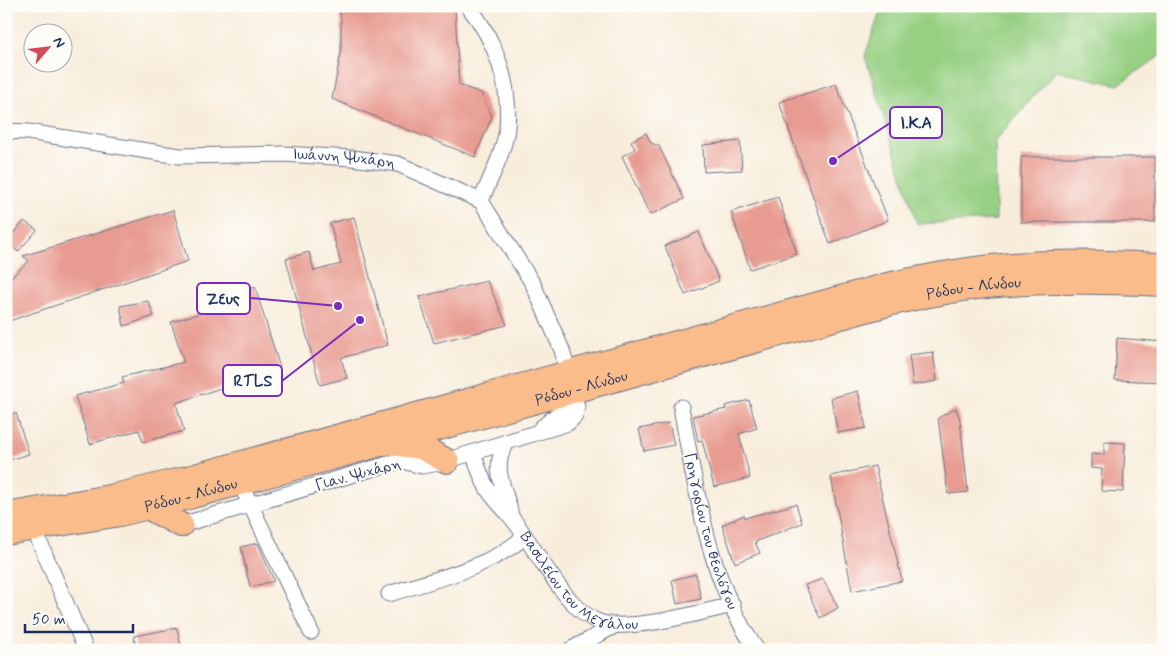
<svg xmlns="http://www.w3.org/2000/svg" width="1169" height="656" font-family="Mynerve,sans-serif">
	<style>
		.green { fill: #97d083; stroke: #598070 }
		.building { fill: #e89b91 }
		.lines { fill: none; stroke-linecap: round; stroke-linejoin: round }
		.street-casing { stroke: #68728a; stroke-width: 17 }
		.primary-casing { stroke: #68728a; stroke-width: 26 }
		.street { stroke: #fff; stroke-width: 15 }
		.primary { stroke: #f9bc8a; stroke-width: 24 }
		.labels { text-anchor: middle; dominant-baseline: central; stroke-width: 4.5; stroke-linejoin: round; paint-order: stroke }
		.street-label { font-size: 15px; fill: #1b2f5e; stroke: #fdfcf7 }
		.leader { fill: none; stroke: #7b2cbf; stroke-width: 2 }
		.callout-dot { fill: #7b2cbf; stroke: #fdfcf7; stroke-width: 2 }
		.callout { fill: #fdfcf7; stroke: #7b2cbf; stroke-width: 2 }
		.callout-label { font-size: 16px; text-anchor: middle; font-weight: bold; fill: #1b2f5e }
	</style>
	<rect width="100%" height="100%" fill="#fdfcf7"/>
	<filter id="ink" filterUnits="userSpaceOnUse"><feTurbulence type="fractalNoise" baseFrequency=".02" numOctaves="2"/><feDisplacementMap in="SourceGraphic" scale="10" xChannelSelector="R" yChannelSelector="G"/><feConvolveMatrix kernelMatrix="1 2 1 2 8 2 1 2 1" color-interpolation-filters="sRGB"/></filter>
	<filter id="wash" filterUnits="userSpaceOnUse"><feTurbulence type="fractalNoise" baseFrequency=".0096" numOctaves="4" result="noise"/><feDisplacementMap in="SourceGraphic" scale="20" xChannelSelector="R" yChannelSelector="G"/><feGaussianBlur stdDeviation="1.12" result="paint"/><feColorMatrix in="noise" values="0 0 0 0 0 0 0 0 0 0 0 0 0 0 0 0 0 1.4 0 .05"/><feComposite in="paint" operator="in"/></filter>
	<g filter="url(#wash)">
		<rect width="100%" height="100%" fill="#f8eddb"/>
		<!-- green -->
		<path class="green" d="M882,6h281v48l-45,31 -62,-14 -61,70 1,79 -79,4 -52,-168z"/>
		<g id="blocks">
			<!-- building -->
			<g class="building">
				<path d="M338,6h117l4,79 22,8 11,24 -17,40 -143,-58 9,-46v-35z"/>
				<path d="M836,84l52,136 -58,24 -51,-142z"/>
				<path d="M646,133l5,10 8,3 25,53 -34,16 -28,-59 13,-7 -4,-8z"/>
				<path d="M740,141l2,29 -38,2 -1,-27z"/>
				<rect x="1021" y="157" width="134" height="65"/>
				<path d="M778,197l19,57 -47,15 -19,-57z"/>
				<path d="M173,210l15,51 -182,61v-40l23,-21 -6,-5z"/>
				<path d="M354,217l34,128 -47,13 6,20 -27,7 -34,-126 23,-7 5,19 27,-7 -11,-41z"/>
				<path d="M24,221l13,9 -19,22 -12,-11z"/>
				<path d="M699,232l20,49 -34,14 -20,-49z"/>
				<path d="M487,281l20,44 -73,18 -15,-46z"/>
				<path d="M255,287l25,81 -104,35 8,28 -41,11 -4,-12 -49,14 -15,-48 49,-13 -2,-6 62,-15 -13,-40 52,-16 -2,-8z"/>
				<path d="M148,301l6,15 -30,10 -4,-20z"/>
				<path d="M1117,338l46,4v40l-48,-2z"/>
				<path d="M933,352l4,29 -24,4 -4,-30z"/>
				<path d="M858,391l8,37 -28,5 -7,-35z"/>
				<path d="M749,400l8,28 -18,6 11,44 -36,9 -12,-47 -4,1 -5,-25 33,-7 -1,-3z"/>
				<path d="M956,408l4,12 8,72 -20,2 -10,-76z"/>
				<path d="M16,413l13,41 -23,7v-46z"/>
				<path d="M669,423l5,22 -30,6 -5,-22z"/>
				<path d="M1104,442l21,1 -2,49 -22,-1 1,-22 -11,-1v-14l13,1z"/>
				<path d="M875,466l27,115 -50,10 -21,-115z"/>
				<path d="M796,504l6,19 -47,19 5,11 -25,10 -13,-38 22,-10 1,3z"/>
				<path d="M258,543l16,38 -24,6 -9,-40z"/>
				<path d="M696,574l5,25 -24,5 -5,-24z"/>
				<path d="M823,579l15,29 -18,10 -15,-33z"/>
				<path d="M177,628l5,22h-46l-2,-14z"/>
			</g>
		</g>
	</g>
	<g filter="url(#ink)">
		<use href="#blocks" fill-opacity="0" stroke="#68728a" stroke-width="1"/>
		<g class="lines">
			<!-- street casing -->
			<g class="street-casing">
				<g id="street">
					<path d="M468,6c28,34 43,79 39,122 -3,25 -17,50 -26,73"/>
					<path id="s1" d="M6,131l22,1 151,24 104,-2 69,4 46,6 83,37 52,83 29,66 15,57 -2,9 -7,7 -129,40 -17,3 -20,-5 -7,1 -214,63"/>
					<path id="s2" d="M681,407c14,78 28,177 76,243"/>
					<path d="M541,428l23,-19 9,-19"/>
					<path d="M505,444c-14,29 1,43 6,72"/>
					<path id="s3" d="M473,453c4,12 8,24 14,35 7,12 16,19 24,29 24,28 54,95 91,106 29,9 99,-11 131,-18"/>
					<path d="M240,483l71,149"/>
					<path d="M34,529l52,121"/>
					<path d="M389,594c46,-15 98,-25 135,-57"/>
					<path d="M570,650l46,-25"/>
				</g>
			</g>
			<!-- primary casing -->
			<g class="primary-casing">
				<g id="primary">
					<path d="M393,443l28,4 26,14"/>
					<path d="M147,507l34,18"/>
					<path d="M6,515l109,-19 69,-17 703,-194c47,-10 94,-19 141,-21 45,-3 90,-1 135,1"/>
					<path id="s4" d="M6,533l114,-19 69,-17 703,-194c31,-7 63,-14 94,-17 59,-6 118,-5 177,-2"/>
				</g>
			</g>
			<!-- street -->
			<use href="#street" class="street"/>
			<!-- primary -->
			<use href="#primary" class="primary"/>
		</g>
	</g>
	<g class="labels">
		<!-- street labels -->
		<g class="street-label">
			<text stroke="none"><textPath href="#s1" startOffset="340">Ιωάννη Ψυχάρη</textPath></text>
			<text stroke="none"><textPath href="#s4" startOffset="999">Ρόδου - Λίνδου</textPath></text>
			<text stroke="none"><textPath href="#s4" startOffset="594">Ρόδου - Λίνδου</textPath></text>
			<text transform="translate(358 475) rotate(-15)">Γιαν. Ψυχάρη</text>
			<text stroke="none"><textPath href="#s4" startOffset="189">Ρόδου - Λίνδου</textPath></text>
			<text stroke="none"><textPath href="#s2" startOffset="128">Γρηγορίου του θεολόγου</textPath></text>
			<text stroke="none"><textPath href="#s3" startOffset="175">Βασιλείου του Μεγάλου</textPath></text>
		</g>
	</g>
	<!-- callouts -->
	<path class="leader" d="M833 161L890 123M338 306L250 298M360 320L282 381"/>
	<g class="callout-dot">
		<circle cx="833" cy="161" r="5"/>
		<circle cx="338" cy="306" r="5"/>
		<circle cx="360" cy="320" r="5"/>
	</g>
	<g class="callout">
		<rect x="890" y="107" width="52" height="31" rx="5"/>
		<rect x="197" y="283" width="53" height="31" rx="5"/>
		<rect x="223" y="365" width="59" height="31" rx="5"/>
	</g>
	<g class="callout-label">
		<text x="916" y="128">Ι.Κ.Α</text>
		<text x="223" y="304">Ζευς</text>
		<text x="253" y="386">RTLS</text>
	</g>
	<!-- margin -->
	<rect width="1169" height="656" fill="none" stroke="#fdfcf7" stroke-width="25"/>
	<!-- north arrow -->
	<g transform="translate(48 48) rotate(62)"><circle r="24" fill="#fdfcf7" stroke="#a3aaba"/>
	<path d="M0-4L9 19L0 12L-9 19Z" fill="#d1495b"/>
	<text y="-8" font-size="14" font-weight="bold" text-anchor="middle" fill="#1b2f5e">N</text>
	</g>
	<!-- scale -->
	<path d="M25 624v8h108v-8" fill="none" stroke="#1b2f5e" stroke-width="2.5"/>
	<text x="32" y="624" font-size="15" fill="#1b2f5e" stroke="#fdfcf7" stroke-width="4" paint-order="stroke">50 m</text>
</svg>
